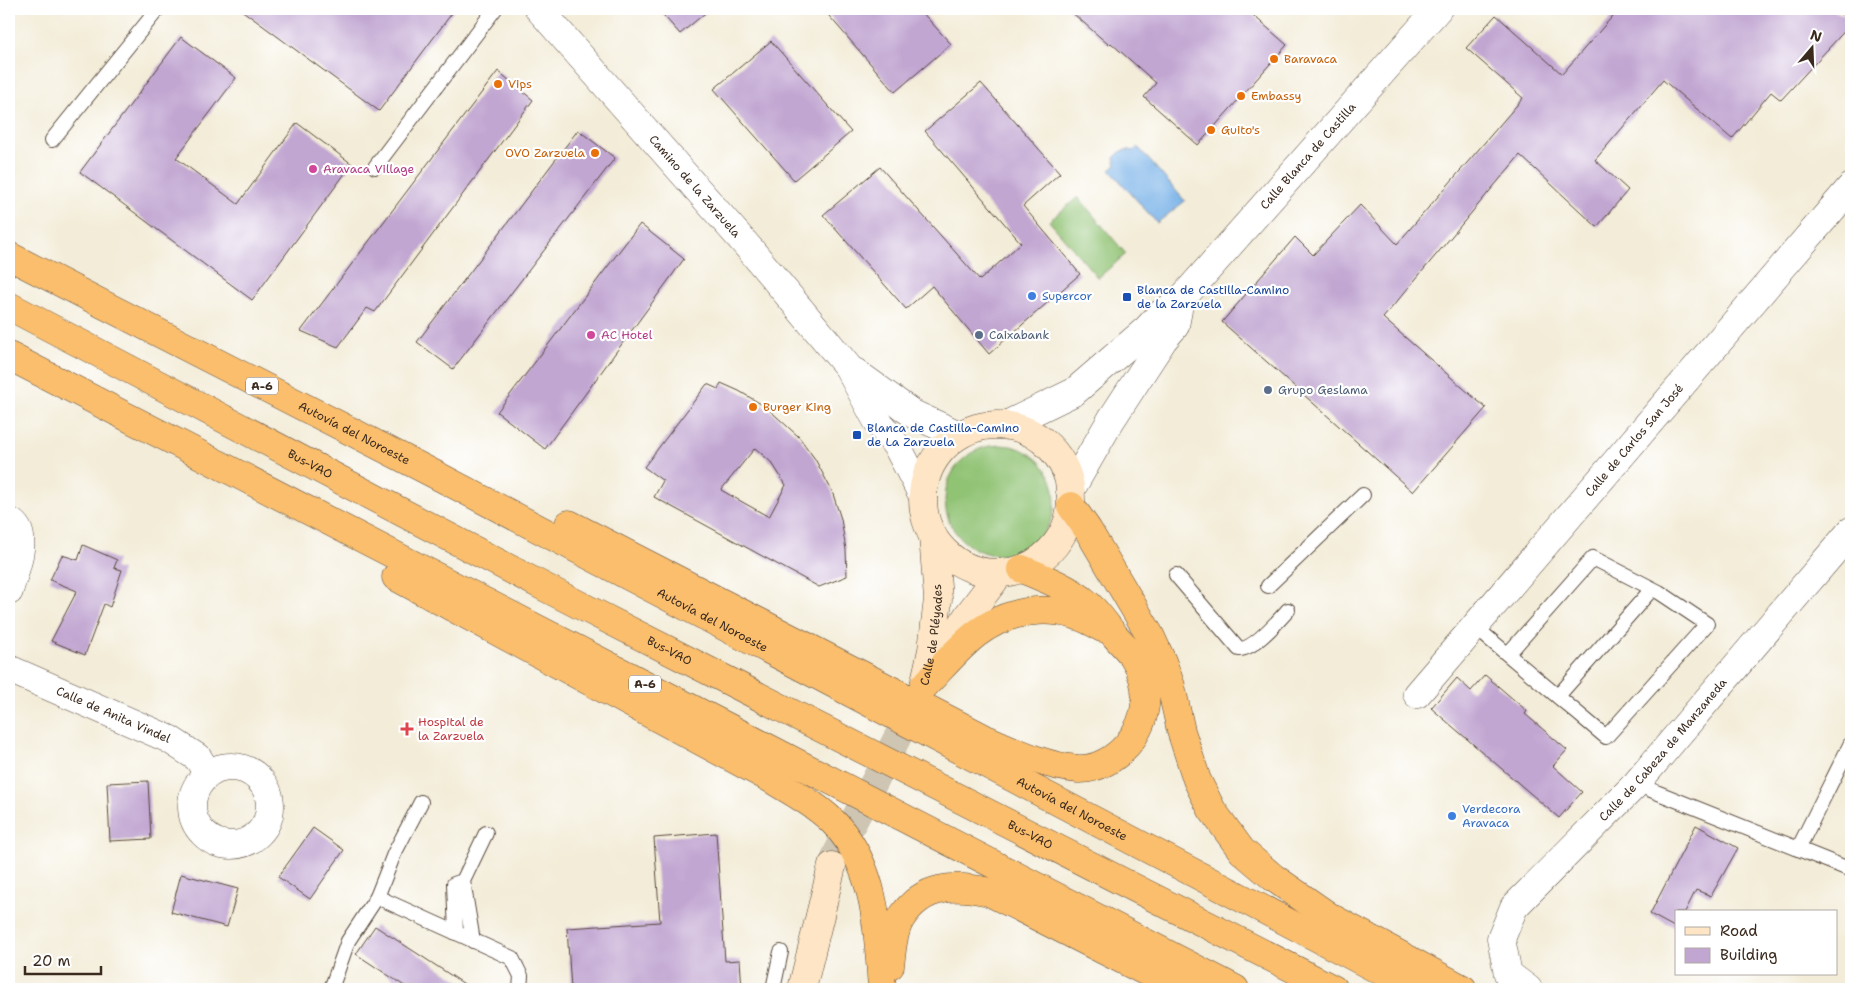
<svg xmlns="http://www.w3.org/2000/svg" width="1860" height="998" font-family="'Shantell Sans',sans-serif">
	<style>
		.green { fill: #91c374; stroke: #667649 }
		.water { fill: #76b0e7; stroke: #586d82 }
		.building { fill: #c1a6d1; fill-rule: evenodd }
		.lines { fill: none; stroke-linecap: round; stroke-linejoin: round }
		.secondary-tunnel { stroke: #cec5b3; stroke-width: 28; stroke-dasharray: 28 14; stroke-linecap: butt }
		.lane-casing { stroke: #57473a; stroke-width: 16 }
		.street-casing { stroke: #57473a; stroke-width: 29 }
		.secondary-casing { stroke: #57473a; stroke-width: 29 }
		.highway-casing { stroke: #57473a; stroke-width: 29 }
		.lane { stroke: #fff; stroke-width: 14 }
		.street { stroke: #fff; stroke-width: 28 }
		.secondary { stroke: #fde5c5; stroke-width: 28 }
		.highway { stroke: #fabe6d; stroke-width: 28 }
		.food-dot { fill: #e8710a; stroke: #fff; stroke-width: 2 }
		.hotel-dot { fill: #d1479c; stroke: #fff; stroke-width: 2 }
		.shop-dot { fill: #3f7fe0; stroke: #fff; stroke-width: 2 }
		.transit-dot { fill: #1a4fb4; stroke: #fff; stroke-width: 2 }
		.service-dot { fill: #5c6f8a; stroke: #fff; stroke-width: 2 }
		.health-dot { fill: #e0444e; stroke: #fff; stroke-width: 2 }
		.labels { text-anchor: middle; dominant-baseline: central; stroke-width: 4.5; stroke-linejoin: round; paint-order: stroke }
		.shield { fill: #fff; stroke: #766a62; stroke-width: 1 }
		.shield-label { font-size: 11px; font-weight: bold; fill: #3b2a1e }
		.food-label { font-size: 12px; fill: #c56008; stroke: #fff; text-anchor: start }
		.street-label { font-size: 12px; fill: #3b2a1e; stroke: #fff }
		.hotel-label { font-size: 12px; fill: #b23c85; stroke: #fff; text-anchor: start }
		.transit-label { font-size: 12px; fill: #164399; stroke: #fff; text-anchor: start }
		.shop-label { font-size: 12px; fill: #366cbe; stroke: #fff; text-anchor: start }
		.service-label { font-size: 12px; fill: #4e5e75; stroke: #fff; text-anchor: start }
		.health-label { font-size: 12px; fill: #be3a42; stroke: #fff; text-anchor: start }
	</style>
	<rect width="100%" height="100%" fill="#fff"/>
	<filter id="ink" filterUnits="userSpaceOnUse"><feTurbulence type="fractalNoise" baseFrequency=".02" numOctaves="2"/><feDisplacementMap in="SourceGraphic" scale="10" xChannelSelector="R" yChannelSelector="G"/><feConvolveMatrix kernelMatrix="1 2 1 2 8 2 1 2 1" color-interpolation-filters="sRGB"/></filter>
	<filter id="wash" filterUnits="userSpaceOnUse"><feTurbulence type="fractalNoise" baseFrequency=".0096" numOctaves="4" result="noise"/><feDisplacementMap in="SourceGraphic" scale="20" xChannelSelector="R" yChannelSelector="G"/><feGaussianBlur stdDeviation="1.12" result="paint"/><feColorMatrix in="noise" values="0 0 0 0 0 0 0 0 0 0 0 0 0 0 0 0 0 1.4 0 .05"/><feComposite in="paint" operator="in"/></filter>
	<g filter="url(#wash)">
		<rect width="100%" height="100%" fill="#f3ecd8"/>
		<!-- green -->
		<g class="green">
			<path d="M1078,197l48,57 -28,24 -49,-57z"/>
			<circle cx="1000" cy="500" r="55"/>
		</g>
		<!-- water -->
		<path class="water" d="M1138,147l47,54 -28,22 -47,-53 6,-5 -2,-7c6,-7 11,-10 20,-7z"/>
		<g id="blocks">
			<!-- building -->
			<g class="building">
				<path d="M240,9h215l-76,102z"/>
				<path d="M658,9h52l-30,25z"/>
				<path d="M823,9h96l32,35 -56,48z"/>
				<path d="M1068,9h178l41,36 -89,100 -54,-48 12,-14 -45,-40 -2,2z"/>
				<path d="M1619,9h212l20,10v5l-70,76 -10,-8 -39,47 -69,-59 -68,80 33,30 -31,37 -77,-72 -137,163 103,90 -73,84 -191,-170 73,-85 18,18 47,-50 37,39 126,-146 -57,-50 30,-33 66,59z"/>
				<path d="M181,37l55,41 -60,80 62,46 59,-81 55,41 -100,136 -172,-128z"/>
				<path d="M771,41l80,91 -57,48 -80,-91z"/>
				<path d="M498,71l35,29 -158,212 -8,-4 -29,39 -37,-16z"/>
				<path d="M981,83l79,90 -37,33 57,68 -91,80 -57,-68 -26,23 -83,-94 57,-48 100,113 41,-37 -96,-112z"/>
				<path d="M578,130l37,28 -162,211 -36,-27z"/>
				<path d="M640,224l44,35 -139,190 -48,-37z"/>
				<path d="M721,383l18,8 27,16 33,30 16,22 17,32 9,28 5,31 1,26 -28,11 -165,-90 9,-16 -19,-14 63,-83 11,5zM755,448l17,15 14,22 -17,32 -48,-27z"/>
				<path d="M83,545l34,15 -3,8 8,2 -12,37 -6,-3 -19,51 -34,-14 26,-50 -27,-11 12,-25 16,5z"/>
				<path d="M1485,675l42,36 -2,3 42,36 -14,16 29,26 -23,26 -128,-110 26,-30 14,13z"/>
				<path d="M148,781l3,58 -41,2 -3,-58z"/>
				<path d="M1696,825l42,23 -27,48 -15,-6 -11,22h-9v16l-26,-14z"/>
				<path d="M313,828l31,22 -34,49 -32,-22z"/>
				<path d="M716,833l9,128 15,-1 2,29h-171l-4,-61 93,-6 -6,-84z"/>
				<path d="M181,874l57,15 -11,38 -56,-15z"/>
				<path d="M375,926l97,63h-63l-53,-35z"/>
			</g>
		</g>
	</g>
	<g filter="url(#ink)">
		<use href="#blocks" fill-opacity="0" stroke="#57473a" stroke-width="1"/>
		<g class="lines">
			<!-- secondary-tunnel -->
			<path class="secondary-tunnel" d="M832,866l5,-13 80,-153"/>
			<!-- lane casing -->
			<g class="lane-casing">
				<g id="lane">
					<path d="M52,140l106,-131"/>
					<path d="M375,167l120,-158"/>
					<path d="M1176,575l63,74c14,1 39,-28 49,-39"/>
					<path d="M1268,586l95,-91"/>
					<path d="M1475,627l131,110 101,-113 -48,-32 -66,-34 -85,96"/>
					<path d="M1558,696l94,-107"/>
					<path d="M1636,784l215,86"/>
					<path d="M1798,849l53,-106"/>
					<path d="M377,897l17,-43 27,-52"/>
					<path d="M456,933l-2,-49 9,-3"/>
					<path d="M473,941l-10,-60 23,-48"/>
					<path d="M331,989l17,-48 29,-44 135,61 9,18 -1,13"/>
					<path d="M773,989l8,-37"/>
				</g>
			</g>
			<!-- street casing -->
			<g class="street-casing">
				<g id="street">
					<path id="s1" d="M539,9l210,239 99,119 28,52 22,29 25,48"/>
					<path d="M855,372l58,42 46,21"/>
					<path id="s2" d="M1006,425l68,-33 73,-63 15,-16 16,-10 260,-294"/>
					<path d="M1070,491l41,-71 52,-80 12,-14 3,-16"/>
					<path d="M9,521c23,12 5,51 0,70"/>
					<path id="s3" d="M9,669l160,70 29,19 10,16"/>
					<path id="s4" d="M1417,694l434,-507"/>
					<circle cx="231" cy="806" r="39"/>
					<path id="s5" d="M1528,989l-20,-15 -7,-35 13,-32 122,-123 215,-253"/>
				</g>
			</g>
			<!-- secondary casing -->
			<g class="secondary-casing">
				<g id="secondary">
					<circle cx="997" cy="499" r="74"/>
					<path d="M938,663l30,-48 32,-42"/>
					<path id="s6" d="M924,686l8,-36 6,-51 -5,-63"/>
					<path d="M802,989l30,-123"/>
				</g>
			</g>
			<!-- highway casing -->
			<g class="highway-casing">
				<g id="highway">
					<path id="s7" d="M9,256l427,219 979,514"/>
					<path id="s8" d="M9,306l541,284 783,399"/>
					<path d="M9,356l1226,633"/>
					<path d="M1071,506l17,24 62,105 12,26 9,25 10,45 16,49 15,30 30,41 32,27 56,39 133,72"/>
					<path d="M569,524l415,214c30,13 60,28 94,31 19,1 38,-11 49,-24 22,-26 25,-59 6,-88 -4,-7 -11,-13 -17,-20 -11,-13 -19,-27 -33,-37 -18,-14 -40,-22 -61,-31"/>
					<path d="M396,577l375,202c22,14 48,27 66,47 40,45 41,106 45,163"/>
					<path d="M924,686c17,-17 33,-37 52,-52 37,-28 86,-32 126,-6"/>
					<path d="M890,966c2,-16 3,-36 12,-49 21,-32 53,-33 87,-25l191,97"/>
				</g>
			</g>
			<!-- lane -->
			<use href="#lane" class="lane"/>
			<!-- street -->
			<use href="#street" class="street"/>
			<!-- secondary -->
			<use href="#secondary" class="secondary"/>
			<!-- highway -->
			<use href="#highway" class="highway"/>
		</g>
	</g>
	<!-- markers -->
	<g class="food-dot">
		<circle cx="1274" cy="59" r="5"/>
		<circle cx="498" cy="84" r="5"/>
		<circle cx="1241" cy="96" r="5"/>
		<circle cx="1211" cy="130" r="5"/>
		<circle cx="595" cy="153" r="5"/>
		<circle cx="753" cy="407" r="5"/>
	</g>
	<g class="hotel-dot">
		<circle cx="313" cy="169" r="5"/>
		<circle cx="591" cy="335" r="5"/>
	</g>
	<g class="shop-dot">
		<circle cx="1032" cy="296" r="5"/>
		<circle cx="1452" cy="816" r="5"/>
	</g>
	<g class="transit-dot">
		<rect x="1122" y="292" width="10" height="10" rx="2.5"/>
		<rect x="852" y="430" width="10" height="10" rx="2.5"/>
	</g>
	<g class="service-dot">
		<circle cx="979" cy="335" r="5"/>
		<circle cx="1268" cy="390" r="5"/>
	</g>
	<path class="health-dot" d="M404.5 721.5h5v5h5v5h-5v5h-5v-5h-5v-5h5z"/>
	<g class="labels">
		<!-- shield labels -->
		<g class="shield">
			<rect x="246" y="377.5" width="32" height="17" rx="4"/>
			<rect x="629" y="675.5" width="32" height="17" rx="4"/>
		</g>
		<g class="shield-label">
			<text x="262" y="386">A-6</text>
			<text x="645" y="684">A-6</text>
		</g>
		<!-- food labels -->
		<g class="food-label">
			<text x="1284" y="59">Baravaca</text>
			<text x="508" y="84">Vips</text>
			<text x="1251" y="96">Embassy</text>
			<text x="1221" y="130">Guito's</text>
			<text x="585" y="153" text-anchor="end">OVO Zarzuela</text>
			<text x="763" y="407">Burger King</text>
		</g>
		<!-- street labels -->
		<g class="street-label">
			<text stroke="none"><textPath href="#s2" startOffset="409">Calle Blanca de Castilla</textPath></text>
			<text stroke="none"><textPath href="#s1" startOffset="236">Camino de la Zarzuela</textPath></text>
			<text stroke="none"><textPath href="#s7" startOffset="388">Autovía del Noroeste</textPath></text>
			<text stroke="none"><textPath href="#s4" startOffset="334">Calle de Carlos San José</textPath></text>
			<text stroke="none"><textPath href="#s8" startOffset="340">Bus-VAO</textPath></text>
			<text stroke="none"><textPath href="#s7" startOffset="792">Autovía del Noroeste</textPath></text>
			<text stroke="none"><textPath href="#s6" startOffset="52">Calle de Pléyades</textPath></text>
			<text stroke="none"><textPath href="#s8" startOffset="745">Bus-VAO</textPath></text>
			<text stroke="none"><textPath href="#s3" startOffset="114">Calle de Anita Vindel</textPath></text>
			<text stroke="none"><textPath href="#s5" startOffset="312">Calle de Cabeza de Manzaneda</textPath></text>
			<text stroke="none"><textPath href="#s7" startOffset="1198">Autovía del Noroeste</textPath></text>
			<text stroke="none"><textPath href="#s8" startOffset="1150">Bus-VAO</textPath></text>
		</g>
		<!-- hotel labels -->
		<g class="hotel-label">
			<text x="323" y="169">Aravaca Village</text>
			<text x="601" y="335">AC Hotel</text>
		</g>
		<!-- transit labels -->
		<g class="transit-label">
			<text x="1137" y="290">Blanca de Castilla-Camino<tspan x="1137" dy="14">de la Zarzuela</tspan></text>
			<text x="867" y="428">Blanca de Castilla-Camino<tspan x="867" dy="14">de La Zarzuela</tspan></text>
		</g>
		<!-- shop labels -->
		<g class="shop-label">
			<text x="1042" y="296">Supercor</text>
			<text x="1462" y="809">Verdecora<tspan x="1462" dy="14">Aravaca</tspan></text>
		</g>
		<!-- service labels -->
		<g class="service-label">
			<text x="989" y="335">Caixabank</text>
			<text x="1278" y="390">Grupo Geslama</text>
		</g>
		<!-- health labels -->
		<g class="health-label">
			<text x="418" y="722">Hospital de<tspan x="418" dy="14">la Zarzuela</tspan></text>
		</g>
	</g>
	<!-- margin -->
	<rect width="1860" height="998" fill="none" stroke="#fff" stroke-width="30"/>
	<!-- legend -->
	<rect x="1675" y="910" width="162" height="65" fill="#ffffff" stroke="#b1aaa5"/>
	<rect x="1685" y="927" width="25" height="8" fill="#fde5c5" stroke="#b1aaa5"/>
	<text x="1720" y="936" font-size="15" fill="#3b2a1e">Road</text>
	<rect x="1685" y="948" width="25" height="15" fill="#c1a6d1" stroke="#b1aaa5"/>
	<text x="1720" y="960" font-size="15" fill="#3b2a1e">Building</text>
	<!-- north arrow -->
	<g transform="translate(1812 48) rotate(19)" stroke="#ffffff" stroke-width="4" paint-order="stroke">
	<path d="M0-4L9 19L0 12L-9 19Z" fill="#3b2a1e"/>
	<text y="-8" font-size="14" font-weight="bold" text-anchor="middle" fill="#3b2a1e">N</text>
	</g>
	<!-- scale -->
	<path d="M25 966v8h76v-8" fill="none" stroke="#3b2a1e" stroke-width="2.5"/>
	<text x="32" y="966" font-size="15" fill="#3b2a1e" stroke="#ffffff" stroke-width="4" paint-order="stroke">20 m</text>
</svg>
